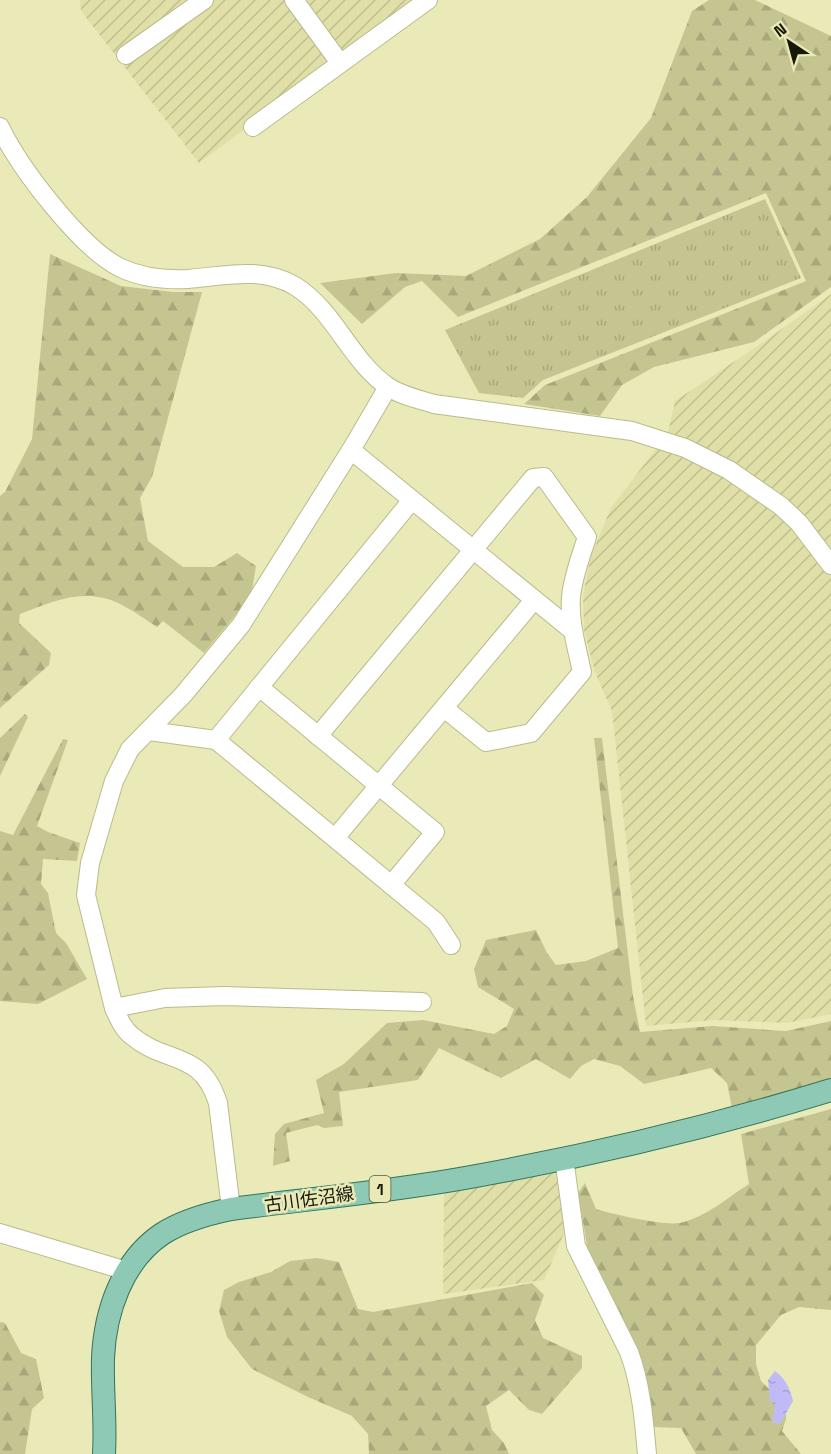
<svg xmlns="http://www.w3.org/2000/svg" width="831" height="1454" font-family="'Space Grotesk','Noto Sans JP',sans-serif">
	<style>
		.industrial { fill: url(#industrial-furrows) }
		.grass { fill: url(#grass-tufts) }
		.forest { fill: url(#forest-firs) }
		.water { fill: url(#water-ripples) }
		.lines { fill: none; stroke-linecap: round; stroke-linejoin: round }
		.minor-casing { stroke: #bbbb8b; stroke-width: 20 }
		.major-casing { stroke: #337458; stroke-width: 24 }
		.minor { stroke: #fff; stroke-width: 18 }
		.major { stroke: #8ec9b5; stroke-width: 22 }
		.labels { text-anchor: middle; dominant-baseline: central; stroke-width: 5; stroke-linejoin: round; paint-order: stroke }
		.shield { fill: #eaeab9; stroke: #57573c; stroke-width: 1.5 }
		.shield-label { font-size: 16px; font-weight: bold; fill: #181806 }
		.street-label { font-size: 18px; fill: #181806; stroke: #eaeab9 }
	</style>
	<defs>
		<pattern id="industrial-furrows" width="10" height="10" patternUnits="userSpaceOnUse" patternTransform="scale(1.5)"><rect width="10" height="10" fill="#dfdfa7"/><path d="M-1 1l2-2M0 10L10 0M9 11l2-2" fill="none" stroke="#bfbf8e"/></pattern>
		<pattern id="grass-tufts" width="24" height="20" patternUnits="userSpaceOnUse" patternTransform="scale(1.5)"><rect width="24" height="20" fill="#c5c592"/><path d="M3 7l-1-3M5 7V3M7 7l1-3M15 17l-1-3M17 17v-4M19 17l1-3" fill="none" stroke="#a8a87c"/></pattern>
		<pattern id="forest-firs" width="22" height="20" patternUnits="userSpaceOnUse" patternTransform="scale(1.5)"><rect width="22" height="20" fill="#c5c592"/><path d="M5 1l3.5 6h-7zM16 11l3.5 6h-7z" fill="#a8a87c"/></pattern>
		<pattern id="water-ripples" width="26" height="14" patternUnits="userSpaceOnUse" patternTransform="scale(1.5)"><rect width="26" height="14" fill="#c0bbf7"/><path d="M2 4q2-2 4 0t4 0M15 11q2-2 4 0t4 0" fill="none" stroke="#a4a0d2"/></pattern>
	</defs>
	<rect width="100%" height="100%" fill="#eaeab9"/>
	<!-- industrial -->
	<g class="industrial">
		<path d="M80,0h338l-219,163 -118,-152z"/>
		<path d="M831,294v720l-44,9 -73,-3 -68,6 -34,-315 -17,-39 -11,-42 -1,-35 8,-39 20,-48 57,-75 7,-32 84,-56z"/>
		<path d="M558,1171l8,58 -22,51 -101,14 1,-102z"/>
	</g>
	<!-- grass -->
	<path class="grass" d="M765,199l36,79 -258,102 -20,18 -44,-5 -34,-63z"/>
	<!-- forest -->
	<g class="forest">
		<path d="M709,0h46l76,36v251l-77,55 -100,25 -32,18 -22,31 -76,-12 21,-19 261,-104 -40,-88 -308,124 -36,-36 -17,6 -43,37 -42,-41 76,-10 70,3 74,-37 47,-42 64,-79 41,-107z"/>
		<path d="M50,254l71,32 52,6h29l-50,185 -12,21 8,43 35,26h31l23,-14 19,13 -4,24 -14,22 -34,41 -41,-32 -6,6c-11,-7 -23,-16 -35,-22 -36,-19 -68,-4 -102,9l-1,9 32,30 -2,12 -49,43v-212l5,-4 27,-53z"/>
		<path d="M25,714l3,3 -28,59v-38z"/>
		<path d="M594,738h8l31,258 7,36 72,-6 74,5 45,-10v58l-99,29 -5,-25 -16,-15 -67,16 -24,-18 -26,-7 -13,7 -11,13 -34,-20 -35,19 -62,-30 -21,32 -79,12 4,34 -19,2 -7,-3 -31,8 4,28 -17,5 2,-32 9,-10 40,-11 -8,-33 28,-16 43,-41 36,-3 71,14 13,-8 7,-17 -36,-22 -4,-18 12,-29 50,-10 11,23 9,12 30,-4 32,-13z"/>
		<path d="M63,739l5,1 -31,86 11,6 32,11 -3,18 -34,-2 -2,25 7,9 8,40 10,10 21,36 -49,25 -38,-3v-170l13,4z"/>
		<path d="M831,1109v201l-32,-3 -18,8 -25,30v19l5,17 25,25v13l-4,12 19,23h-105l-15,-26 -27,-1 -7,-39 -58,-131 -11,-64 7,-10 11,26c16,5 68,17 83,14 26,-5 48,-25 70,-39l-8,-50z"/>
		<path d="M317,1258l22,4 19,47 15,3 159,-29 12,12 -9,25 8,18 39,18v12l-40,46 -13,-4 -20,-20 -23,16 6,24 12,13 5,11h-140l-1,-20 -16,-18 -44,-19 -56,-28 -25,-32 -8,-26 5,-21 15,-8 32,-10 19,-11z"/>
		<path d="M0,1322l5,1 16,30 15,6 8,39 -12,11 -7,45h-25z"/>
	</g>
	<!-- water -->
	<path class="water" d="M775,1371c11,8 15,18 18,30l-13,23 -8,-2 3,-15 -5,-7 -2,-20z"/>
	<g class="lines">
		<!-- minor casing -->
		<g class="minor-casing">
			<g id="minor">
				<path d="M294,0l46,63"/>
				<path d="M126,55l78,-55"/>
				<path d="M0,127c19,40 81,122 121,141 21,10 44,12 67,11 36,-3 73,-13 107,7 39,24 55,74 92,100 14,10 32,13 47,18l198,27 53,17 44,22 52,36 18,17 32,42"/>
				<path d="M253,127l175,-127"/>
				<path d="M351,450l222,181"/>
				<path d="M259,687l176,145 -44,53"/>
				<path d="M149,731l67,9 220,182 15,23"/>
				<path d="M318,736l215,-258 11,-1 43,60c-6,19 -14,39 -16,60 -2,25 6,51 11,75l-51,61 -45,9 -42,-34"/>
				<path d="M216,740l196,-240"/>
				<path d="M335,838l199,-238"/>
				<path d="M114,1008l51,-10 59,-2 198,6"/>
				<path d="M564,1158l12,88 53,106c12,32 15,68 18,102"/>
				<path d="M231,1209l-13,-106c-17,-54 -52,-38 -86,-67 -9,-7 -13,-17 -18,-28l-28,-113 4,-32 24,-82 16,-32 53,-54 58,-70 110,-175 37,-63"/>
				<path d="M0,1233l127,38"/>
			</g>
		</g>
		<!-- major casing -->
		<g class="major-casing">
			<path id="major" d="M104,1454c2,-32 -2,-64 -1,-96 2,-46 19,-97 59,-124 20,-13 45,-20 69,-25 77,-10 156,-17 234,-31 123,-22 246,-51 366,-88"/>
		</g>
		<!-- minor -->
		<use href="#minor" class="minor"/>
		<!-- major -->
		<use href="#major" class="major"/>
	</g>
	<g class="labels">
		<!-- shield labels -->
		<rect class="shield" x="369.5" y="1176" width="21" height="26" rx="4.5"/>
		<g class="shield-label">
			<text x="380" y="1189">1</text>
		</g>
		<!-- street labels -->
		<g class="street-label">
			<text transform="translate(309 1199) rotate(-8)">古川佐沼線</text>
		</g>
	</g>
	<!-- north arrow -->
	<g transform="translate(789 42) rotate(324)" stroke="#eaeab9" stroke-width="4.5" paint-order="stroke">
	<path d="M0-4.5L10 22L0 15L-10 22Z" fill="#181806"/>
	<text y="-9" font-size="16" font-weight="bold" text-anchor="middle" fill="#181806">N</text>
	</g>
</svg>
